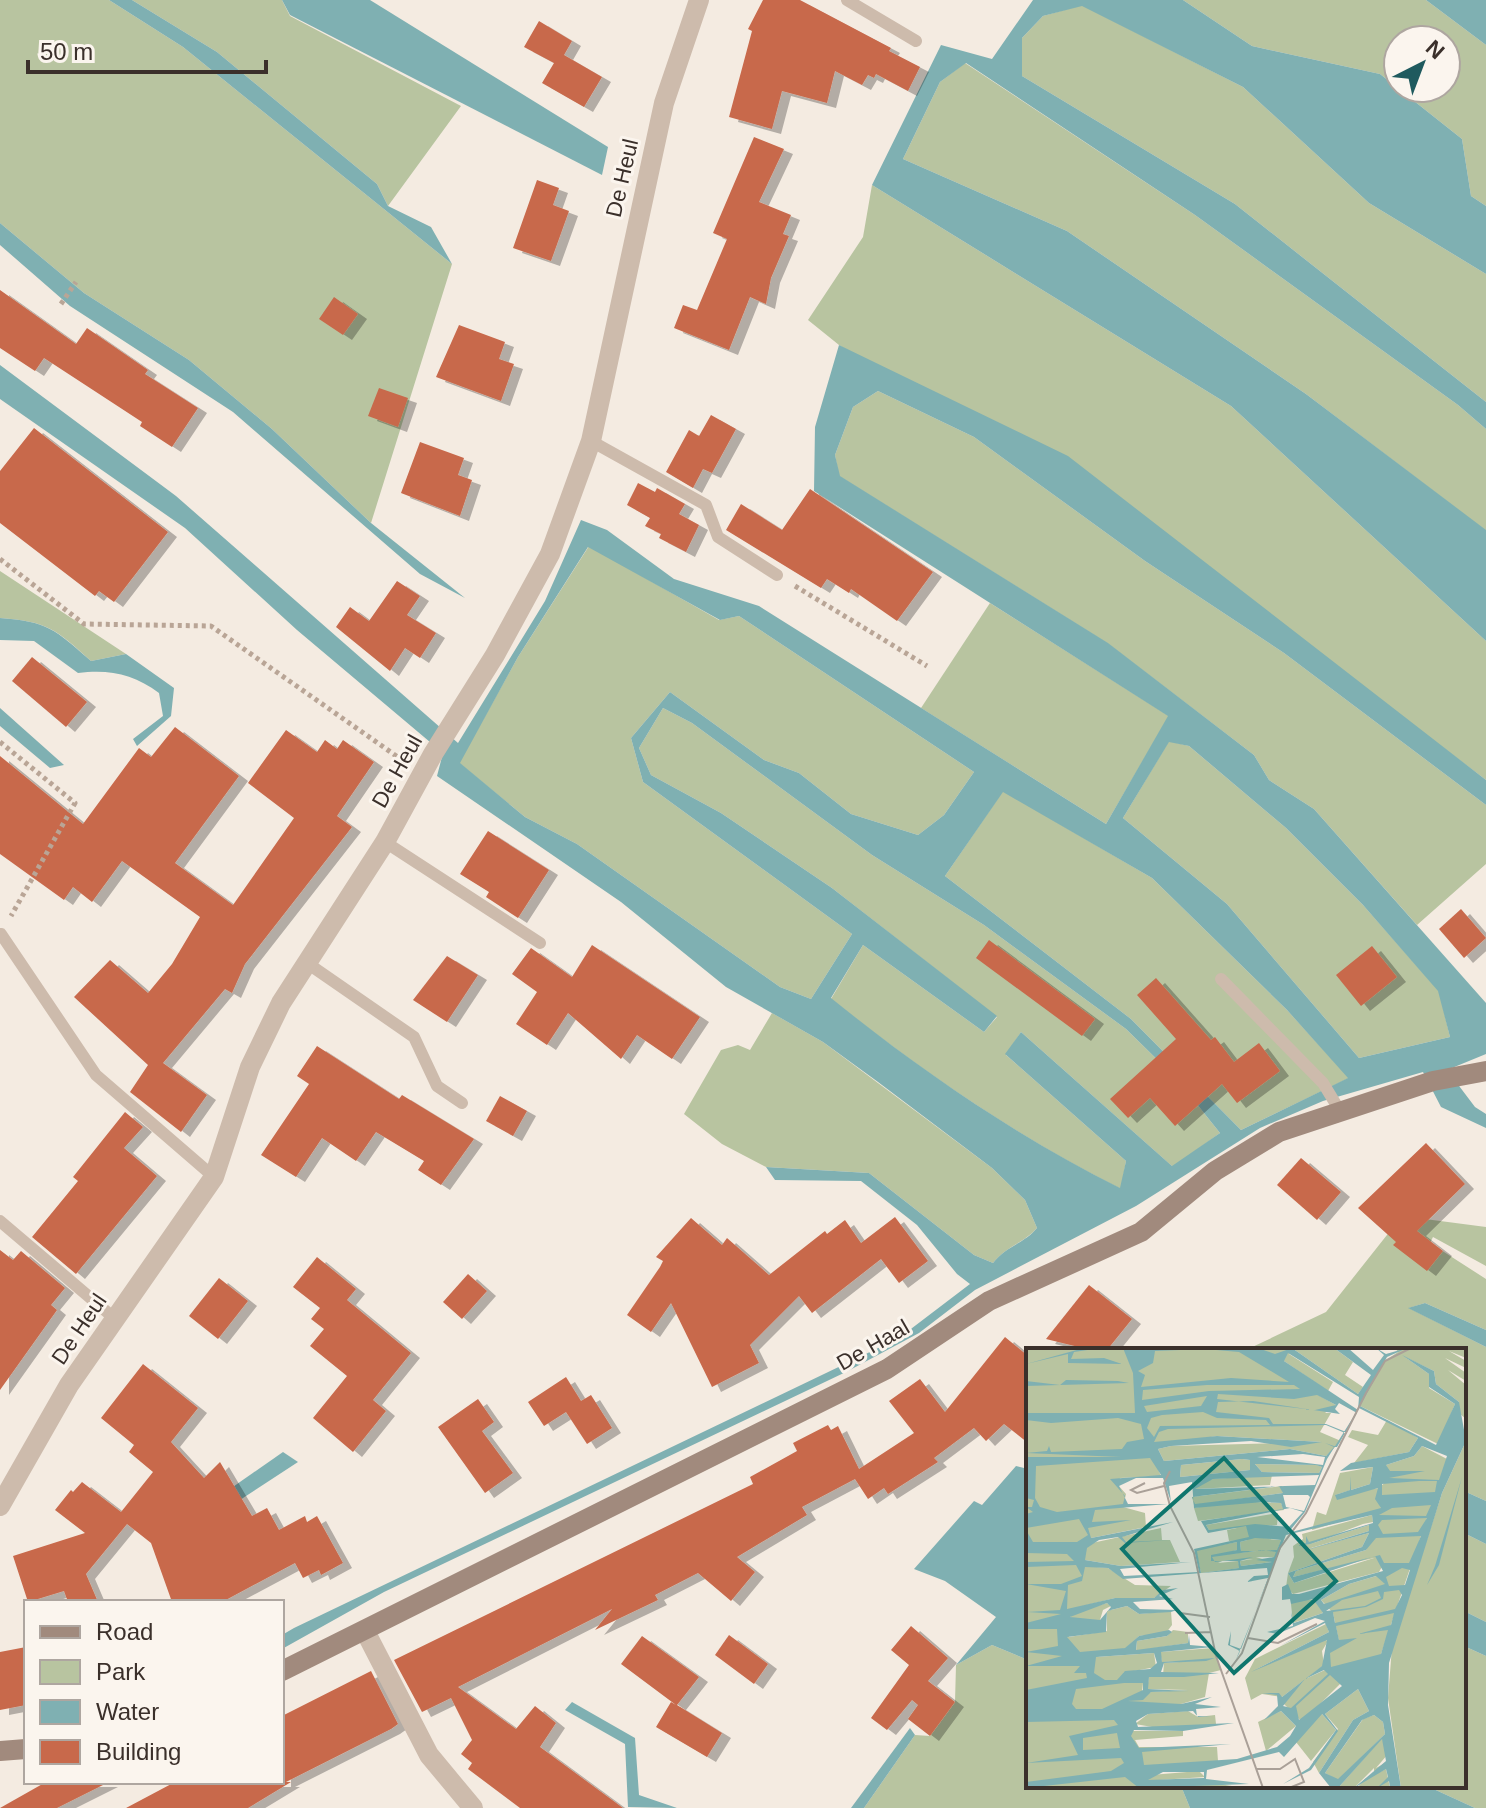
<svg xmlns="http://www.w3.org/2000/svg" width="1486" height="1808" font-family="Helvetica,sans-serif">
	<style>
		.green { fill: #b8c4a0; fill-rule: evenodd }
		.water { fill: #7fb0b2; fill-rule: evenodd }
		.building { fill: #c8694b; filter: url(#shadow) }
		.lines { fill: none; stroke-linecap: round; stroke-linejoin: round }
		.path { stroke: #b9a596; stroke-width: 5; stroke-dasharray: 4 4; stroke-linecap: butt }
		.lane { stroke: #cdbbac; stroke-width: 12 }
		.street { stroke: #cdbbac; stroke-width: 20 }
		.secondary { stroke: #a18a7d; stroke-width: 20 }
		.labels { text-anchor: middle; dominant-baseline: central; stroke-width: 6; stroke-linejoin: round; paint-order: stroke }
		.street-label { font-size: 22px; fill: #3b302b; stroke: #fbf5ee }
		.inset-road { fill: none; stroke: #aaa098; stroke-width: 2 }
		.view { fill: #0f766e; fill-opacity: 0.15; stroke: #0f766e; stroke-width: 4 }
		.inset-edge { fill: none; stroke: #3b302b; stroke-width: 4 }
	</style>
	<defs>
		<filter id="shadow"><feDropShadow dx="9" dy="5" stdDeviation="0" flood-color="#0004"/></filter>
	</defs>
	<rect width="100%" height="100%" fill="#f4ebe1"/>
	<!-- green -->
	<g class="green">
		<path d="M0,0h109l74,47 269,217 -81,259 -99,-94 -83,-69 -105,-67 -84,-70z"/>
		<path d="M132,0h150l8,16 171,90 -73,100 -11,-22 -160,-132z"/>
		<path d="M1183,0h243l60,45v161l-15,-10 -9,-57 -82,-65 -128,-28zM1398,40h48v48h-48z"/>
		<path d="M1082,5l161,82 126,116 117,71v128l-251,-198 -213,-128v-38l21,-22z"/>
		<path d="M965,63l230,152 263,190 28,24v102l-180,-137 -239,-163 -164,-72 37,-77z"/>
		<path d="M872,185l359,221 255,235v139l-49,-37 -598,-398 -31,-25 55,-83z"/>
		<path d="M878,391l96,46 171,124 139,92 202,152v59l-69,61 -103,-116 -45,-29 -15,-25 -147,-112 -268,-167 -4,-21 18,-48z"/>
		<path d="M589,546l130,74 20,-4 235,156 -30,43 -26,20 -67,-21 -52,-41 -35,-13 -94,-68 -39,46 12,44 209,152 -41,65 -31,-12 -203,-143 -52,-27 -66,-54 59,-106z"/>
		<path d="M0,571l126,83 -35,7c-34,-31 -44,-40 -91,-43z"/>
		<path d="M990,603l179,113 -63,108 -185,-116z"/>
		<path d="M663,708l29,15 180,132 112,70 142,104 50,49 44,55 -47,34 -152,-135 -15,23 120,106 -5,28c-102,-51 -201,-119 -290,-190l32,-54 121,87 13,-15 -165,-129 -111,-75 -70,-38 -12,-27z"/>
		<path d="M1169,741l20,5 97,82 77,77 76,86 11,46 -91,21 -132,-154 -104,-86z"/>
		<path d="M1003,791l149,87 135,132 62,68 -108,52 -110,-111 -186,-143z"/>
		<path d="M772,1013l51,29 169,126 33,32 12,28c-13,15 -31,18 -44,35l-19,-8 -105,-82 -103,-6 -44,-23 -38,-30 37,-64 17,-5 12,5z"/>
		<path d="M1402,1216l84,11v39l-53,-29 -3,6 56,36v51l-61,-27 -16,5 77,39v154l-22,-10v-141h-218l80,-38z"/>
		<path d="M1464,1533l22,11v78l-22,-11z"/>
		<path d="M992,1645l36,15v126h153l9,22h-326l51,-73 15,1 25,-34 1,-37z"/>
		<path d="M1464,1646l22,10v152h-11l-48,-22h37z"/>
	</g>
	<!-- water -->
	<g class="water">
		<path d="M109,0h23l85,52 160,132 11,22 43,21 21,37 -269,-217z"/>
		<path d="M282,0h88l238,147 -6,28 -312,-160z"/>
		<path d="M1033,0h150l69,46 128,28 82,65 9,57 15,10v68l-117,-71 -126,-116 -161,-81 -39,10 -21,22v38l213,128 251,198v27l-28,-24 -263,-190 -229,-152 -26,19 -37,77 164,72 239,163 180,136v111l-255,-235 -359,-221 69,-140 51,14z"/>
		<path d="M1426,0h60v45z"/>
		<path d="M0,223l84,70 105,67 83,69 99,94 94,75 -45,-24 -187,-162 -163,-106 -70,-61z"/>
		<path d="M839,345l229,111 418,324v25l-202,-152 -139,-92 -171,-124 -96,-46 -25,16 -18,48 5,21 268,167 146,112 15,25 45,29 172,194v51l-39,16 28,37 11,7v14l-45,-21 -18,-35 -100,29 -63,27 -124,78 -161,84 -56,43 -71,38 -464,221 -102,57v-14l12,-7 605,-290 71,-54 -13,-10 -40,-49 -56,-44 -86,-1 -9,-13 103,6 105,82 19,8c13,-17 32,-20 44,-35l-12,-28 -33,-32 -114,-86 -55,-40 -97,-55 -105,-85 -184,-126 6,-23 -146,-123 -112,-102 -185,-129v-34l176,131 282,247 87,-142 36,-81 26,10 67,49 85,27 347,218 62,-108 -354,-225 1,-64zM588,547l132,73 19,-4 235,156 -30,43 -26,20 -67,-21 -52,-41 -35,-13 -94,-68 -39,46 12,44 209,152 -41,65 -31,-12 -203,-143 -52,-27 -65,-54 58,-106zM663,708l29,15 180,132 112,70 142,104 50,49 44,55 -48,33 -151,-134 -16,22 121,107 -6,27c-102,-51 -200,-118 -289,-190l32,-53 121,87 13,-16 -165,-128 -111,-75 -70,-38 -12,-27zM1169,742l20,4 97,82 77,77 75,86 12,46 -91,21 -132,-154 -104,-86zM1003,792l149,86 135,132 61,68 -107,52 -110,-111 -186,-143z"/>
		<path d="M0,618c47,3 56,12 91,43l35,-7 48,34 -3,28 -34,30 -4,-7 30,-23 -4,-23c-25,-19 -50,-24 -81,-20l-44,-32 -34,-1z"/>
		<path d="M0,708l64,57 -14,3 -50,-42z"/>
		<path d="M1425,1303l61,27v17l-78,-39z"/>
		<path d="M283,1452l15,10 -130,85 -11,-7z"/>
		<path d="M1016,1466l12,3v191l-36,-15 -36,20 40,-48 -51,-36 -31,-12 60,-68 8,4z"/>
		<path d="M1464,1491l22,10v43l-22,-11z"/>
		<path d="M1464,1611l22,11v34l-22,-10z"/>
		<path d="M572,1702l63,36 4,57 38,13 -49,-1 -3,-63 -60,-34z"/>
		<path d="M910,1728l5,7 -51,73h-13z"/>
		<path d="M1181,1786h246l48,22h-285z"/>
	</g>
	<!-- building -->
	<g class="building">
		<path d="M763,0h37l91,48 -2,3 31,16 -12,24 -32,-17 -2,4 -6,-3 -6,10 -27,-14 -8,32 -45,-12 -10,38 -43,-12 23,-86 -4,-2z"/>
		<path d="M539,21l33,20 -8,14 38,22 -18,30 -42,-24 12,-20 -30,-16z"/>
		<path d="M754,137l30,12 -25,53 32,13 -8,19 6,2 -18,42 -5,26 -16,-7 -21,53 -55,-22 9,-23 14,5 30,-71 -14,-6z"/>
		<path d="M537,180l22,8 -6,17 16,6 -18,50 -38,-13z"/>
		<path d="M0,290l76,54 11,-16 61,42 -3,4 53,34 -26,39 -32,-21 2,-4 -98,-64 -9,13 -35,-23z"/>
		<path d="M334,297l24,17 -15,21 -24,-16z"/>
		<path d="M459,325l46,17 -6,17 15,5 -13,37 -65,-24z"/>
		<path d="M379,388l29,10 -10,29 -30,-11z"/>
		<path d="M711,415l25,14 -24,44 -9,-4 -10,19 -27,-16 23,-42 10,6z"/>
		<path d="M34,428l134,104 -54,70 -15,-11 -4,5 -95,-73v-52z"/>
		<path d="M420,442l44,16 -6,17 14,5 -12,36 -59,-23z"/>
		<path d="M638,483l17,9 2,-4 28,16 -6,10 20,11 -13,27 -27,-14 2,-4 -16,-8 5,-8 -23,-13z"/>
		<path d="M810,489l123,83 -36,49 -46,-32 -2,4 -22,-14 -6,9 -95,-58 15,-26 41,26z"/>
		<path d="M397,581l23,15 -13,19 29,18 -16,25 -15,-10 -15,23 -54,-44 14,-20 19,14z"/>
		<path d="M32,657l55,45 -21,25 -54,-46z"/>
		<path d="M175,727l64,49 -64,87 58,42 61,-87 -46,-35 38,-53 31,22 8,-12 12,9 6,-9 31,22 -37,54 15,11 -107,137 -13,29 -7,-4 -62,74 44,32 -26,37 -51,-40 18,-27 -74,-68 36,-37 38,33 24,-29 28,-47 -78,-56 -30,41 -19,-15 -9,13 -64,-46v-98l83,68 56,-76 12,9z"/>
		<path d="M488,831l61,39 -31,48 -32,-21 3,-5 -29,-18z"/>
		<path d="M1461,909l25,29 -22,20 -25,-29z"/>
		<path d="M989,940l106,79 -13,17 -106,-78z"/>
		<path d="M592,945l108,72 -28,42 -35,-24 -16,24 -53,-46 -21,32 -31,-21 21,-32 -25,-18 19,-26 41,29z"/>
		<path d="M1372,946l25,31 -36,29 -25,-31z"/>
		<path d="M447,956l31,19 -31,47 -34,-22z"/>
		<path d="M1156,978l55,62 4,-3 19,25 25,-19 21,28 -43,32 -15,-19 -47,42 -25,-28 -22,20 -18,-19 66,-60 -39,-44z"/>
		<path d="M317,1046l82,53 3,-4 72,44 -33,46 -23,-15 6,-9 -48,-29 -20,29 -34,-23 -26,39 -35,-22 48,-71 -12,-8z"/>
		<path d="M500,1096l27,15 -14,25 -27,-15z"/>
		<path d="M125,1112l18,15 -19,21 33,28 -81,98 -44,-37 46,-56 -5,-4z"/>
		<path d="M1426,1143l39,41 -48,47 26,20 -16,20 -34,-26 3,-3 -38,-34z"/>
		<path d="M1301,1158l40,34 -24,28 -40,-35z"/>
		<path d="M895,1217l33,44 -29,22 -18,-24 -69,54 -13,-17 -49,49 9,18 -47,24 -41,-84 -20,29 -24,-17 33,-48 3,-6 -7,-4 35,-39 31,27 5,-7 42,37 56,-44 2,3 18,-14 16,23z"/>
		<path d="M0,1250l13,10 8,-9 44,37 -14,17 6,5 -57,80z"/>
		<path d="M317,1257l39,32 -9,11 64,53 -38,47 13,11 -33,41 -40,-34 34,-42 -37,-30 14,-17 -13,-10 9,-11 -27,-21z"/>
		<path d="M468,1274l19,17 -25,28 -19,-17z"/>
		<path d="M219,1278l29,23 -30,38 -29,-23z"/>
		<path d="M1089,1285l43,34 -25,31h-16l-45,-11z"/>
		<path d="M1005,1337l23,19v87l-24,-19 -18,17 -12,-13 -40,30 4,4 -50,32 -4,-6 -16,11 -13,-20 -53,28 5,8 -70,42 18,15 -24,29 -33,-28 -43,22 3,5 -63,30 17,-21 -154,78 58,42 19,-23 21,17 -16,24 83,61h-103l-52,-39 4,-6 -11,-9 11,-14 -21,-42 -29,14 -28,-52 359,-176 -3,-7 47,-26 -4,-8 35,-18 3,5 7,-4 21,43 55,-36 -25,-32 31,-22 25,33z"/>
		<path d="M143,1364l55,44 -27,34 33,36 16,-16 32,54 15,-8 12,22 26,-14 2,6 10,-6 26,47 -22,12 -2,-5 -16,8 -8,-15 -73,39h-50l-21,-59 -24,-19 -41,50 12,28h-30l-4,-11 -36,11 -15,-46 72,-23 -30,-23 16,-20 2,2 9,-10 39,30 32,-40 -24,-20 5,-7 -33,-27z"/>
		<path d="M566,1377l15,24 10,-6 21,33 -25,16 -21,-32 -22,14 -16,-24z"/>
		<path d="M478,1399l16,23 -12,9 31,42 -28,20 -47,-66z"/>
		<path d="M911,1626l37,32 -20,23 27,21 -25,34 -22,-17 10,-14 -6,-5 -25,30 -16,-12 38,-53 -18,-15z"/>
		<path d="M729,1635l39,29 -14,20 -39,-29z"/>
		<path d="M642,1636l57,41 -22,28 45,28 -15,24 -51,-30 15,-25 5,3 -55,-41z"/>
		<path d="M26,1647v58l-26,5v-58z"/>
		<path d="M371,1671l27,53 -7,5 -105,53h5l-43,26h-122l49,-26h107v-66z"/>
		<path d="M46,1782h63l-52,26h-57z"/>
	</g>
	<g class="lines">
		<!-- path -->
		<g class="path">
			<path d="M61,304l15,-22"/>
			<path d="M0,559l84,65 127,2 191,134"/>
			<path d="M795,586l132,80"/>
			<path d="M0,742l75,61 -64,113"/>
		</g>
		<!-- lane -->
		<g class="lane">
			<path d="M847,0l69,41"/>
			<path d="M591,441l115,64 12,32 59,38"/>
			<path d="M385,842l155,101"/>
			<path d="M1,934l95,141 118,102"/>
			<path d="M307,963l107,74 23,49 25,17"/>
			<path d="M1221,979l102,104 17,28"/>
			<path d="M0,1221l114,97"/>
		</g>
		<!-- street -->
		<g class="street">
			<path d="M0,1506l69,-121 145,-208 36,-110 31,-64 104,-161 48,-88 62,-99 55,-101 41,-113 73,-338 35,-103"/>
			<path d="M365,1631l64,124 44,53"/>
		</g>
		<!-- secondary -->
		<g class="secondary">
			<path d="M282,1671l605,-302 102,-68 152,-69 74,-61 64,-39 154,-51 53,-10"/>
			<path d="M0,1751l26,-2"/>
		</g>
	</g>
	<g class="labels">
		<!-- street labels -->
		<g class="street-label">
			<text transform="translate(622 178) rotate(-77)">De Heul</text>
			<text transform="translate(397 771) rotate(-61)">De Heul</text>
			<text transform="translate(79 1329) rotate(-56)">De Heul</text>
			<text transform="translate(873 1345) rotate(-30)">De Haal</text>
		</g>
	</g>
	<!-- overview -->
	<g transform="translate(1026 1348)">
		<rect width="440" height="440" fill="#f4ebe1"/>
		<path d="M0,0h265l-2,6 44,28 -5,9 -44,-30 -9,5 -10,-3 3,-4 -6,5 74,41 -11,8h6l-11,19 21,9 -15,15 -36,-7 -126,12 -6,-12 13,-3 151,-4 -105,-6 -58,9 -5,15 7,16 -41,2 -2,7 8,9 -3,13 22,6 1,14 -55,11 1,5 69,-15 1,12h8l10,22 -59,4 -36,-6v6l23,2 27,17 36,1 -17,12h-39l-48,12 2,27 38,-6v-20l20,-5 12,8 32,-3 1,14 -6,8 -27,3 -13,12 -30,9 58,-4 2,14 -33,6 1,9 19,1 -1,9 -14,9 23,-9 37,-2 -41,-1 2,-12 49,-3 -35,1 1,-12 31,-2 -33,1 -2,-10 53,-4 8,22 -12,3 -4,24 -24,7h-51l2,27h51v5l-48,4 4,7h78l1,14 -73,5 6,9 48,-4 6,6 -46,3 -9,4 56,-2 39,6h-219zM266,0h42l19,14 -8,13 18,12 -5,7zM369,0h71v10l-17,-7 17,10v7l-21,-10 21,15v8l-18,-11 18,15v34l-7,-6v-11l-23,-18 -2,-13 -29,-14 24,17v14l26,16 -17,40 -78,-38 23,-44 15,-10zM361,72l31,18 -9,14 -55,11 14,-18 -20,-8 4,-7 26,5zM440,93v347h-65l-13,-90 4,-51 50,-154zM396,98l25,13 -66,195v30l-15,-19 -13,6 -51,51 -19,-19 22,-24 20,-9 1,-14 13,-15 -6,-28 -12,-13 28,-16 41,-12 -7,-7 -4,7 -86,22 -7,-7 2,-14 6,-16 -1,-11 10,-7 -1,-5 70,-19 1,7 -10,2 -53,20 59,-19v6l-68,20 68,-18 -7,14 -74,26 6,10 80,-25 -81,19 3,-6 70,-21 14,-38 11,-11 -9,-5 -1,-10 8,-7 -3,-14 28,-9zM216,111l8,1v10l-70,7 1,-12zM229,116l62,1 5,2 -3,6 -57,-1zM347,119l-3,17 -35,11 44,-7 2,21 -69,21 5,-18 9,3 14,-42zM246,127l-2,10 -75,4 2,-6 16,-4zM256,138l1,7 -89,12 -2,-8zM206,153l49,2 3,7 -86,11 -4,-13zM252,165l-1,12 -68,5 -3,-5zM221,178l1,3 38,2 -5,7 -52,3 -2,-11zM229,190l26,2 -6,17h-19l16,5 -31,4 -1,-5 13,-2 -31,2 -4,2 20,-2 2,7 -39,5 -5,-23 41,-8v8l-17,5 36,-4h-15l-1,-9zM271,251l19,1 7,13 -30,10 -2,-19zM81,255l4,3 -8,4 -3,10 -18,1h15l4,7 -29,-1 6,-6 -8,-4 3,-4zM300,276l3,8 -74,38 69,-31 4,2 -6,10 2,14 -42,32 -20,-3 -11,6 -6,-22 10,-19zM147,282l15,2v11l-52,8 1,-10 30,-5zM332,341l11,22 -16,9 -34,53 -6,-11 25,-33 -13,-15zM162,363l10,6 17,-2 1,9 -52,5 -29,-5 13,-10zM255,363l15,15 -30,25 -8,-29zM295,365l15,17 -25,31 -15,-19zM348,367l9,7 2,12 -47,46 -13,-7 38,-54zM356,390l6,16 -12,14 11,-6 1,4 -14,7v-5l-20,20h-16zM360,421l4,19h-33l8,-9z" fill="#b8c4a0"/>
		<path d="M58,0h17l-27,4 -3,7 33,-1 18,6 -54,-1v-9l-42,10zM97,0h135l17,6 17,-6 66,46 13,-19 -37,-27h14l25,22 11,-15 -8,-7 10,6 21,-6 -20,9 -27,49 76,39 19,-41 -26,-17v-13l-27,-19 32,16 2,13 23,18 7,39 -24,52 -53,170 -1,42 13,83h-11l-1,-7 -12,7 11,-11 -2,-8 -32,19 32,-27 -4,-22 -44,49h-7l-12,-15 34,-53 16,-9 -11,-22 -33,25 13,17 -27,39 -28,14 26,-16 27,-38 -14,-16 -38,43 -5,-5 -72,18 -1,9 43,5 -110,4 -14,-11 -99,11v-6l85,-11 13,-8 -3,-5 -95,5 52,-8 -9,-19 49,-11 -4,-5 -88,2v-32l61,-12 -1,-5h-12l6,-7h-54l36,-10 -36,-4 32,-6 -1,-17h-31v-6l35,-9 -34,-2 33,-2 6,-19 -40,-7h35l21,-8 -6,-11 -50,2v-5l48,-1 -7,-7 -41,-1v-23l7,12h44l11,-7 -9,-16 -53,9v-14l7,-2 -7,-5h6l2,-7 -8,-2v-41h95l-95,-4 21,-2 2,-5 2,6 71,-3 5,-7 17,-3 -3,-15 -23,-6 -67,5 -25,-3v-7h109l-2,-40zM179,1l34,3 50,30 -58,-4 -90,9 4,-12 -7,-4 15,-8 2,-12zM262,5l71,44 -1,13 -74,-49zM181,37h87l6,4 -91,2 -67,9 1,-10zM192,46l76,5 23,-4 19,10 -21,5 -98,-11zM181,48l-6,10 -54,6 -3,-6zM227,53l87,13 -5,-5 4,-6 18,10 -11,19 -20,-8h-53l-4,-6 -53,-6 2,-10zM333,60l59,30 -9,14 -58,11 -11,8 33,-4 -3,17 -19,6v-14l-1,14 -15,5 2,5 41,-12 -3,11 6,9 -93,25 17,-21 22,-53zM177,64l14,6 49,2 4,5 -110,1 -6,11 -7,-9 4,-10 11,-3zM300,77l19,8 -8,14 -12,-4 9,4 -8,9 -36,-7 -126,12 -6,-12 13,-3 80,-5 40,6 31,-5 -105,-6 -63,6 5,-10 9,-3zM396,98l25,10 -8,24 -50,-2 36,-7h-35l-4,-6 28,-9zM277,106l22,3 -2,8 -66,-8zM124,110l11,17 -51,4 15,17 -2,8 -66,8 -17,-5 -5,-9 1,-32zM216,111l8,1v10l-70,7 1,-12zM229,116l61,1 6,2 -3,6 -57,-1zM293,127l-4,10 -120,4 18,-10zM137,130l8,24 -2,-16 23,-4 2,26 69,-6 18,1 2,6 -82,12 7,12 38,-7 3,11 -55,12 5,23 -75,4 -4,-7 71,-7 -70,4 -36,-6 2,-12 12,-8 19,-3 7,6 45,-3 -44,2 -4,-5 51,-15 -82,16 -3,-10 43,-8 -39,2 3,-12 73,-6h-40l-9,-18 17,-8zM393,133h18l-2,11 -53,3v-11zM253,138l4,7 -88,11 -3,-7zM257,147h25l2,2 -6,14 -18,-4zM405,157l-5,11 -47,-1 13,-7zM264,160l13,4 -14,15 -34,-3 -46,6 -3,-5zM346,167l1,8 -64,19 -3,-6v7l-9,3 13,-2 59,-19v6l-70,21 70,-19 -7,14 -74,26 6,10 81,-27 8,15 -84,23h-7l-4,-10 -6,3v13l8,-1 1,5 22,-5 10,14 -29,10 -3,-11 2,14 -26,6 10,2 38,-16 10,3 -45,25 45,-23 4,9 -78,40 76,-32 -5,26 -40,31 -3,-4h-17l15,2 1,11 -14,14 17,-9 15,15 -6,10 -13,11 -40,12 -93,6 -2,-13 89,-8 -92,4 -8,-12 3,-6 49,1 51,-8 -96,4 -2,-6 12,-7 45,-3 5,6 13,-1h-14l-1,-7 25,-2 -26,-3 17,-7 -31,7 -53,-3 15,-1 8,-8 38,-1 -41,-2 1,-12h35l35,-4 -58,-1 3,-9 42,-2 9,-3 -53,4 -1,-10 52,-5 -23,-2 -1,-10 -1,8 -52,7 1,-9 30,-5 5,-4 -3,-2 -30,6 -14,12 -45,4 -13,-15 39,-5 1,-21 20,-5 12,8 32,-2 6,-2 -37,-1 -7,-7 40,-3 -14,-3 19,-8 -15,2 -9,8h-39l-48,11 1,-24 14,-4 3,-14 23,1 15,11 144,-11 1,7 -14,1 -7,6 21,-4 -27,71 -11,-4 1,-14 -3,14 12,6 -5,11 51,-127zM401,170l-9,14 -35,2 -5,-9 4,-5zM395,188l-12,27h-25l-4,-8 -87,22 3,-6 70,-21 10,-12zM229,190l18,1 8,1 -4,10 -36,1 -1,-9zM211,194v8l-26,5v6h27l1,7 -38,5 -4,-22zM237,202l13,2 -2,5 -18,3 16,2 -31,4 -1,-5 13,-4 -38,5 -3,-5zM376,220l8,2 -5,15 -16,1 -3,-9zM350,228l9,8 -61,20 -3,-4 28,-16zM373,242l3,5 -7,14 -60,14 -2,-11 33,-5 17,-8 1,-7zM352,243l3,7 -16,8 -39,5 16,-11zM81,255l4,4 -11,13 -30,-3zM368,265l-3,12 -33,9 30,-4 -7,24 -50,13 -1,-14 27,-15 -18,2 -3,-14zM128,305l3,10 -7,6 -25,2 -8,9h-12l-11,-7 2,-16zM298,322l4,4 -37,34 -8,-2 22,-27zM304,327l12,11 -43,34 -3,-14zM98,335h19v7l-41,19h-26l-4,-5 4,-15zM348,367l9,7 2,12 -47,45 -13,-6 37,-53zM91,385l3,15 -37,2v-12zM178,424v6l-56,2 15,-8zM40,32l52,1 11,2 -103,3v-5l34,4zM436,129l-23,88 -12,20 8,-19z" fill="#7fb0b2" fill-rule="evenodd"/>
		<path class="inset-road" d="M144,123l-6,12 6,23 24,47 22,103 47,132M119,135l-14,7 6,3 27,-7M154,265l30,4M159,285l26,-1M222,290l30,5 39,-19M200,326l16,-21 38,-105 26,-35 60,-120 19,-32 26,-13M230,421h24l15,-10 9,23 -15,6"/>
		<path class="view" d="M198,110l112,123 -102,92 -112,-124z"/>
		<rect width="440" height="440" class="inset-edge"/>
	</g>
	<!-- legend -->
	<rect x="24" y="1600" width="260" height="184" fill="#fbf5ee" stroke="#aea6a0" stroke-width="2"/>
	<rect x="40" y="1626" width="40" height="12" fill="#a18a7d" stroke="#aea6a0" stroke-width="2"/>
	<text x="96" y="1640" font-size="24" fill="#3b302b">Road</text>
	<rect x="40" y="1660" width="40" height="24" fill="#b8c4a0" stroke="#aea6a0" stroke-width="2"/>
	<text x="96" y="1680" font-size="24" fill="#3b302b">Park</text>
	<rect x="40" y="1700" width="40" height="24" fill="#7fb0b2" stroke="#aea6a0" stroke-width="2"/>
	<text x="96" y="1720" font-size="24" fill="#3b302b">Water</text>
	<rect x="40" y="1740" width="40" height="24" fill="#c8694b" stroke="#aea6a0" stroke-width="2"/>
	<text x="96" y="1760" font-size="24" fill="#3b302b">Building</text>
	<!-- north arrow -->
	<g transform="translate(1422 64) rotate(42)"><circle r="38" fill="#fbf5ee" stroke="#aea6a0" stroke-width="2"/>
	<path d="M0-6L14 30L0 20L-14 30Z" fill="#1f5a5e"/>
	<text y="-12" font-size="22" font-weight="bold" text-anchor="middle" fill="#3b302b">N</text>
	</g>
	<!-- scale -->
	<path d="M28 60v12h238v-12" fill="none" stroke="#3b302b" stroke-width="4"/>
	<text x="40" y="60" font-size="24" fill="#3b302b" stroke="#fbf5ee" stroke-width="6" paint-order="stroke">50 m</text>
</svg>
